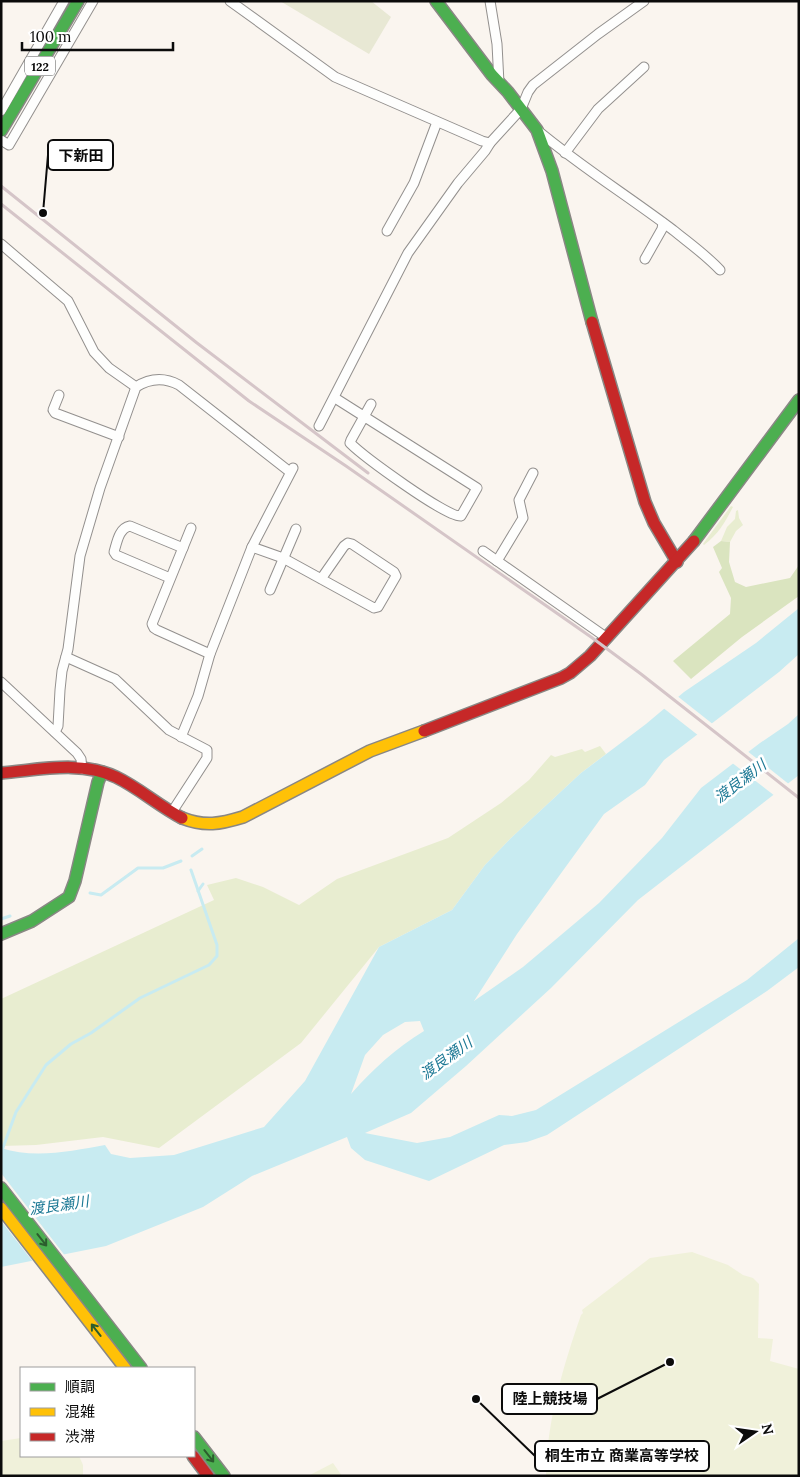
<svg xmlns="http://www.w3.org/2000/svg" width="800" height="1477" font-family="Lora,'Noto Sans JP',serif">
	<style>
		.green { fill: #e8edd0 }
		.forest { fill: #dae4bf }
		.cemetery { fill: #e8e8d4 }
		.pitch { fill: #f0f1da }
		.water { fill: #c8ebf1; fill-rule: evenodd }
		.pier { fill: #faf5ef }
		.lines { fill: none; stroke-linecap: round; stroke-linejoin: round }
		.stream { stroke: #c8ebf1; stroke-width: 3 }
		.street-casing { stroke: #93908e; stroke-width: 11 }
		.fast-casing { stroke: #898784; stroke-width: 14 }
		.slow-casing { stroke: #898784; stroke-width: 14 }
		.jam-casing { stroke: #898784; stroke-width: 14 }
		.street { stroke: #fefefd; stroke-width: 9 }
		.fast { stroke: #4caf50; stroke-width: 11 }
		.slow { stroke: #ffc107; stroke-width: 11 }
		.jam { stroke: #c62828; stroke-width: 11 }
		.rail { stroke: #d5c5c8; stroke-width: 3 }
		.oneway { stroke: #2c5d2e }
		.labels { text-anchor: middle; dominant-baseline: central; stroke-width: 5; stroke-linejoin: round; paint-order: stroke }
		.shield { fill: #fff; stroke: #545454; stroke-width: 1 }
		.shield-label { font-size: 12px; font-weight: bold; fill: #0b0b0b }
		.water-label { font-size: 15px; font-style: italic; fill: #1d7995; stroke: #fff }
		.leader { fill: none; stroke: #0b0b0b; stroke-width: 2 }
		.callout-dot { fill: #0b0b0b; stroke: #fff; stroke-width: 2 }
		.callout { fill: #fff; stroke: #0b0b0b; stroke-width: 2 }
		.callout-label { font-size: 15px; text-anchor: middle; font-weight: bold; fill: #0b0b0b }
	</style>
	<rect width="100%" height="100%" fill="#faf5ef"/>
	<!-- green -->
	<g class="green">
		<path d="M731,506l2,1c-9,17 -14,26 -29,38l-1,-1z"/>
		<path d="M738,510l1,8 4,7 -7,6 -6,11 -9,-1 6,-14 8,-8 1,-8z"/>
		<path d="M600,746l6,8 -25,19 -70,65 -26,27 -33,45 -73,37 -78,96 -142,105 -56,-11 -67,8 -35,1v-147l213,-99 -7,-15 29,-7 27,9 36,18 38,-26 111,-41 53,-35 28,-23 22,-25 4,2 27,-8 3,3z"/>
	</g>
	<!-- forest -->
	<path class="forest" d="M721,541l9,1 -1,20 6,20 11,5 44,-9 9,-13v31l-57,41 -51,42 -18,-18 57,-47 1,-16 -12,-26 3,-4 -9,-21z"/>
	<!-- cemetery -->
	<path class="cemetery" d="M280,1h91l20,16 -22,37z"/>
	<!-- pitch -->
	<g class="pitch">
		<path d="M692,1252l36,13 15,10 10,3 6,6 -1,54 15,1 -3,22 29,8v107h-253c1,-56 17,-109 35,-161l2,-2 -1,-3 68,-52z"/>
		<path d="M21,1438v18h58l4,9v11h-82v-35z"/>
		<path d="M333,1463l9,13h-34z"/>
	</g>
	<!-- water -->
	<path class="water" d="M799,608v46l-20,18 -115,88 -19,25 -41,29 -87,120 -43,67 49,-34 76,-64 63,-65 39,-50 59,-45 28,-19 11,-10v61l-161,125 -87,88 -85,78 -55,47 -46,20 52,10 33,-6 49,-22 13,1 24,-6 211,-130 52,-42v29l-32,24 -220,144 -20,7 -23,3 -75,36 -64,-21 -14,-12 -4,-11 -95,39 -49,31 -97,39 -105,21v-119c33,11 71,3 104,-3l6,9 19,4 44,-3 90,-28 41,-46 74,-134 73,-37 33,-45 26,-27 70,-65 65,-49 38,-32 72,-49zM420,1021l4,10c-29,18 -50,37 -73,63l14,-39 18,-20 22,-13z"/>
	<!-- pier -->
	<g class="pier">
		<path d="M676,695l38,30 -15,11 -37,-29z"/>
		<path d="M746,750l44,35 -15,11 -44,-34z"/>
		<path d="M1,1173l65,84 -32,6 -33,-42z"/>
	</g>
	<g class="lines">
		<!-- stream -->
		<g class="stream">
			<path d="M192,856l10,-7"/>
			<path d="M198,891l5,-7"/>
			<path d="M90,893l11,2 37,-27h25l18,-7"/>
			<path d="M1,919l9,-3"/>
			<path d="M1,1153l15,-41 30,-47 25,-21 20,-11 49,-35 69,-33 8,-9v-11l-26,-75"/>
		</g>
		<!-- street casing -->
		<g class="street-casing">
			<g id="street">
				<path d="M230,1l105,76 147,64 8,2"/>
				<path d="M490,1l7,43 2,39"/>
				<path d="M1,111l63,-110"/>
				<path d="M537,130c43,36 91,66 136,100 16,13 33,25 47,40"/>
				<path d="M1,140l8,5 84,-144"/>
				<path d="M565,153l33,-44 46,-42"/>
				<path d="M387,231l27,-48 23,-61"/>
				<path d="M1,244l67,57 26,51 15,16 27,19"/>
				<path d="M645,259l17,-30 1,-6"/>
				<path d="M59,395l-6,15 2,3 64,24"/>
				<path d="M335,398l142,90 -16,28c-14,2 -98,-60 -111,-73l1,-3 20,-36"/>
				<path d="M319,426l89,-173 50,-70 27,-32 5,-8 31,-34 7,-17 5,-7 65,-51 46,-33"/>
				<path d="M191,528l-39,96 2,4 3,2 53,24"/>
				<path d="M252,547l31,11 91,50 4,-1 18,-31 -2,-4 -42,-28 -4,-1 -4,3 -23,33"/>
				<path d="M483,551l124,87"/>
				<path d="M497,561l26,-43 -4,-18 14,-27"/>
				<path d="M170,578l-54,-23 -2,-3c3,-10 5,-24 16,-26l53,22"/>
				<path d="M270,590l26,-61"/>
				<path d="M66,657l49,22 54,51 38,20v8l-35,54"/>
				<path d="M1,682l76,71 4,6 1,10"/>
				<path d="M55,732l3,-6 2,-36 2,-19 6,-22 12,-93 20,-68 36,-101c14,-9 28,-10 43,-2l111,87"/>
				<path d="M181,737l17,-41 12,-42 42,-107 41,-79"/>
			</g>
		</g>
		<!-- fast casing -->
		<g class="fast-casing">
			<g id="fast">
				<path d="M436,1l56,74 16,17 29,38 15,41 40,151"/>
				<path d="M1,131l77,-130"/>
				<path d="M694,541l105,-141"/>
				<path d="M1,934l31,-13 37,-24 6,-16 23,-99 4,-10"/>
				<path d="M1,1188l140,180"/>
				<path d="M194,1437l30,39"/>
			</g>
		</g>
		<!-- slow casing -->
		<g class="slow-casing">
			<g id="slow">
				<path d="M182,818c23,9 38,6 61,-1l127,-66 54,-20"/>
				<path d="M1,1208l124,160"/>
			</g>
		</g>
		<!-- jam casing -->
		<g class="jam-casing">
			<g id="jam">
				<path d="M592,322l53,180 9,21 23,39"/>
				<path d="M424,731l137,-53 9,-5 20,-17 104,-115"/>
				<path d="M1,773c38,-3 79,-13 115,4 23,11 43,29 66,41"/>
				<path d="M193,1456l15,20"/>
			</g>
		</g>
		<!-- street -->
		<use href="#street" class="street"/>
		<!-- fast -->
		<use href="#fast" class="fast"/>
		<!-- slow -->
		<use href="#slow" class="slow"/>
		<!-- jam -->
		<use href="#jam" class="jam"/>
		<!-- rail -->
		<g class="rail">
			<path d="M1,186l196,157 171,130"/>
			<path d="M1,204l248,197 97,65 245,171 50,37 158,124"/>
		</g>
	</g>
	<!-- one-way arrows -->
	<defs><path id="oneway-shaft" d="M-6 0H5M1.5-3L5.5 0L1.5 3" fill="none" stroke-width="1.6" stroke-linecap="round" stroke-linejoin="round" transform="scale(1.25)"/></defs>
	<g class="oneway">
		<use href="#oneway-shaft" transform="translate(42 1240) rotate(52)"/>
		<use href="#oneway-shaft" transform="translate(96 1330) rotate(-128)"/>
		<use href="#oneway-shaft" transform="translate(209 1456) rotate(52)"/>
	</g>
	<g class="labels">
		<!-- shield labels -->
		<rect class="shield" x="25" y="56.5" width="30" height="19" rx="4"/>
		<g class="shield-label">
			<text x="40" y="66">122</text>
		</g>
		<!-- water labels -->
		<g class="water-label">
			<text transform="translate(740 781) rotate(-37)">渡良瀬川</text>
			<text transform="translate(446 1058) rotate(-36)">渡良瀬川</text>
			<text transform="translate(59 1205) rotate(-8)">渡良瀬川</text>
		</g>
	</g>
	<!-- callouts -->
	<path class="leader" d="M43 213L48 155M670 1362L597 1399M476 1399L535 1456"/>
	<g class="callout-dot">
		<circle cx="43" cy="213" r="5"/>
		<circle cx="670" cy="1362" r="5"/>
		<circle cx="476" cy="1399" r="5"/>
	</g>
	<g class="callout">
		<rect x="48" y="140" width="65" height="30" rx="5"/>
		<rect x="502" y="1384" width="95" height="30" rx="5"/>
		<rect x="535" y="1441" width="174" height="30" rx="5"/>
	</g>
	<g class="callout-label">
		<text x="81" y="161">下新田</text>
		<text x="550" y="1404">陸上競技場</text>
		<text x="622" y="1461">桐生市立 商業高等学校</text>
	</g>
	<!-- border -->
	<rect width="800" height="1477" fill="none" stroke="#0b0b0b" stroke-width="5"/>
	<!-- legend -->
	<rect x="20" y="1367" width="175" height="90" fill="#ffffff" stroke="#9d9d9d"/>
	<rect x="30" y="1383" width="25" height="8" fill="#4caf50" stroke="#9d9d9d"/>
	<text x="65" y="1392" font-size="15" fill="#0b0b0b">順調</text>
	<rect x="30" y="1408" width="25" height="8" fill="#ffc107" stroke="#9d9d9d"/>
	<text x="65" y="1417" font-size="15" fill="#0b0b0b">混雑</text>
	<rect x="30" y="1433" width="25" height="8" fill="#c62828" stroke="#9d9d9d"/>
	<text x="65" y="1442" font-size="15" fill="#0b0b0b">渋滞</text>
	<!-- north arrow -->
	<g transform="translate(755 1432) rotate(77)" stroke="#ffffff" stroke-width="4" paint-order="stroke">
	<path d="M0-4L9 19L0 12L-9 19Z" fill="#0b0b0b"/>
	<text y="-8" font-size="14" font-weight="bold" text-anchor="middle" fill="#0b0b0b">N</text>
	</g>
	<!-- scale -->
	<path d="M22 42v8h151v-8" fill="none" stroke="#0b0b0b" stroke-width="2.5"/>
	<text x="30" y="42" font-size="15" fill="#0b0b0b" stroke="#ffffff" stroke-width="4" paint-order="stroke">100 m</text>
</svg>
